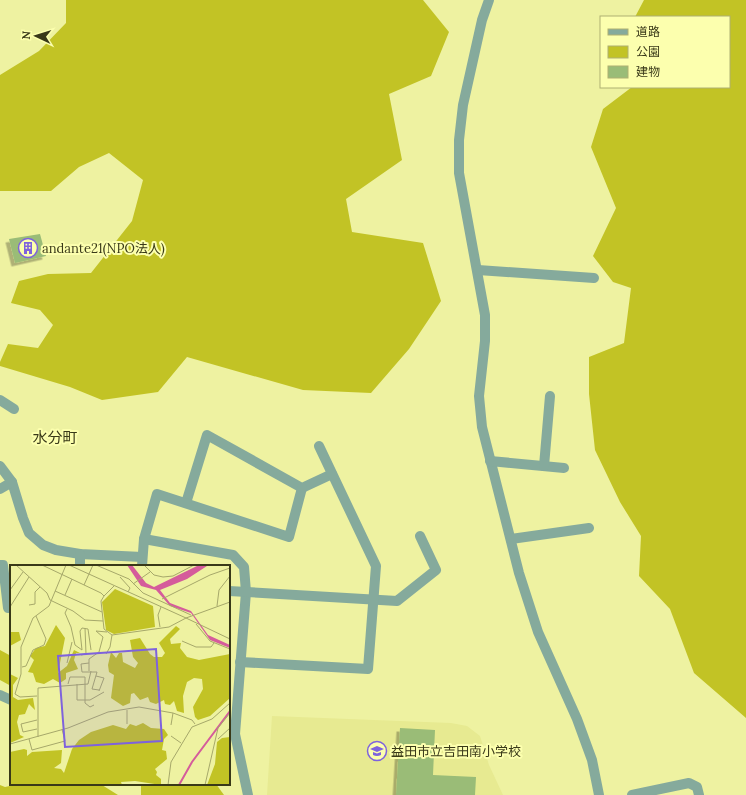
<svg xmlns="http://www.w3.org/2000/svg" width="746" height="795" font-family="Lora,'Noto Sans JP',serif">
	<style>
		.built { fill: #e7ea91 }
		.green { fill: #c2c325 }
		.building { fill: #9abc77; filter: url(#shadow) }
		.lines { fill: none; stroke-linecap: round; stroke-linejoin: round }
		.street { stroke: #85aa9c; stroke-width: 10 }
		.labels { text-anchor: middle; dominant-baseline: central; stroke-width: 4; stroke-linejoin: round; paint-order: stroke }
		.poi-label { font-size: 13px; fill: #393918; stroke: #fcffae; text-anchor: start }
		.quarter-label { font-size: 15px; fill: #393918; stroke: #fcffae }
		.inset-river { fill: none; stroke: #d55c9b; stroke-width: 2 }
		.inset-road { fill: none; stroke: #a6a86a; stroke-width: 1 }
		.view { fill: #7e62dd; fill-opacity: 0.15; stroke: #7e62dd; stroke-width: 2 }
		.inset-edge { fill: none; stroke: #393918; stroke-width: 2 }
	</style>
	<defs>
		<filter id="shadow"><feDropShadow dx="-3.5" dy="3.5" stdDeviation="0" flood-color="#0004"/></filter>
	</defs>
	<rect width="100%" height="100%" fill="#eef2a1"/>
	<!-- built -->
	<path class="built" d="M272,716l179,7 16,3 13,10 9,29 14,30h-236z"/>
	<!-- green -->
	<g class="green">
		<path d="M66,0h357l26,32 -18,44 -42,18 13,66 -56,39 6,33 71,11 18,58 -32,48 -38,44 -68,-3 -116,-33 -29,35 -56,8 -32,-13 -70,-21v-4l8,-18 30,4 15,-23 -13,-15 -29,-7 8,-22 29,-7 43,-1 41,-52 11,-41 -34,-27 -30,14 -28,24h-51v-116l39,-24 27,-28z"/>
		<path d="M644,0h102v718l-52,-45 -24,-64 -31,-33 2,-40 -21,-34 -25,-52 -6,-56v-37l35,-14 7,-55 -18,-6 -20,-26 23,-48 -25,-61 12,-38 29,-22h97v-70h-94z"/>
		<path d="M0,650l11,6v30l-11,-6z"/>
		<path d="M19,784l83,1 16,10h-118v-10l5,2z"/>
		<path d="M141,784h75l8,11h-83z"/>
	</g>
	<!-- building -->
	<g class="building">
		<path d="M40,234l6,22 -31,7 -6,-24z"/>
		<path d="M400,728l35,2 -2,45 43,2 -1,18h-79z"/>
	</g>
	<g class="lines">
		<!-- street -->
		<g class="street">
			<path d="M489,0l-7,20 -19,85 -4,35v33l26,142v26l-6,55 3,31 37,146 19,59 39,87 15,41 7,35"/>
			<path d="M478,270l116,8"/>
			<path d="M0,400l14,9"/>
			<path d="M490,461l74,7"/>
			<path d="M0,466l12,16 11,36 6,15 14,12 13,5 24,4 62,3"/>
			<path d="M544,466l6,-70"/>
			<path d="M0,489l12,-7"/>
			<path d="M186,503l21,-68 95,53 30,-14"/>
			<path d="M144,539l89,16 11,12 2,25 -11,142 13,61"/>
			<path d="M511,539l78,-11"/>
			<path d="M0,565h3l5,43"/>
			<path d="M80,566v-12"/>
			<path d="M142,566l2,-27 13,-45 132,43 13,-49"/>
			<path d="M229,591l168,10 39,-31 -16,-34"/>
			<path d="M240,662l128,7 8,-103 -57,-120"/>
			<path d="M0,695l11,5"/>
			<path d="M632,795l57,-12 8,4 2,8"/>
		</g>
	</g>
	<!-- icons -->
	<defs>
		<g id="building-ring" transform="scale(1)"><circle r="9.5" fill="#fcffae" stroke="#7e62dd" stroke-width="1.5"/><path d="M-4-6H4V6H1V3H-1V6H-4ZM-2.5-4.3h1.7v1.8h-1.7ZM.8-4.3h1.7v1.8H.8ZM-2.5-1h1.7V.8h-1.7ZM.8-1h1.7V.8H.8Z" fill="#7e62dd"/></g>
		<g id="school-ring" transform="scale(1)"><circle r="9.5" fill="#fcffae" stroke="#7e62dd" stroke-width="1.5"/><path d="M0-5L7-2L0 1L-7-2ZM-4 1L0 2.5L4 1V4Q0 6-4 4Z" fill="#7e62dd"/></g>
	</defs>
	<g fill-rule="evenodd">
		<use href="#building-ring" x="28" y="248"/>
		<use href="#school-ring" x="377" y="751"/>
	</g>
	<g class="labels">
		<!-- poi labels -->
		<g class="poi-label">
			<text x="42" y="248">andante21(NPO法人)</text>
			<text x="391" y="751">益田市立吉田南小学校</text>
		</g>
		<!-- quarter labels -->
		<g class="quarter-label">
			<text x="55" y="437">水分町</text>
		</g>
	</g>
	<!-- overview -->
	<g transform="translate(10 565)">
		<rect width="220" height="220" fill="#eef2a1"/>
		<path d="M105,24l38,17 2,21 -41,7 -8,-4 -4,-28zM46,60l9,13 -7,35 9,-7 7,-16 6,3h-4l-2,7 4,9 -12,4v6l-6,4 -7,-4 -9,5 -8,-2 -3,-9 -5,-1 6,-12 -4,-4 6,-8 9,-2zM166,61l4,3 -10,10 1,5 10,-1 -1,5 7,9 12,3 31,-6v44l-20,18 -12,4 -3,-3 -2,-10 10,-18 -1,-10 -8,-1 -7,4 -4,14 1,17 -7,-2 -3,-10 -4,4 -5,-1 -1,-4 -8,4 -6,-2 -2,-5 -8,3 -6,-7 -3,1 -1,9 -7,3 -12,-8 3,-23 -5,-3 -1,-7 3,-13 5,6 3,-5h3l1,9 12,6 3,-5 -5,-6 -3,-17 10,-2 10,16 4,3h8l3,-4 -6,-10zM0,67h9l2,8 -11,6zM0,109l8,4 -5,7v12l5,3 15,-2 2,12 -6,-6 -4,10 -6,1 -2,7 3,13 4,2 -14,6zM133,158l8,5 13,1 4,6 -4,4 -2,11 4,1 1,8 -12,10 2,3 -1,3 5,4v6l-26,-4 -14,1 1,3h-112v-33l14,-3 3,1v6l5,-4 30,-2 -1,13 -7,5 7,1 3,4 8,-24 7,-9 12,-8 22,-7 13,4 4,-5 6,2zM220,172v48h-23l8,-21 2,-22 5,-4z" fill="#c2c325"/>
		<path d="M117,0h5l14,18 8,4 45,-22h16l-8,1 -20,13 -27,11 10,13 21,8 17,24 22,10v3l-20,-8 -19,-27 -21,-7 -14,-16 -15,-4z" fill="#d55c9b"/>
		<path class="inset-river" d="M169,220l13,-23 38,-51"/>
		<path class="inset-road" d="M6,0l31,28 3,7 23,11 12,9 18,1M32,0l59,28 3,3 -3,5 3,28 8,6 57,-8 17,-9 44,21M59,0l117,53 44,-16M86,0l33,14 14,14 48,22M134,0l10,10 9,2 10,-1 21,-11M110,12l10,11 -2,4M123,19l17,-12M74,20l9,-20M0,25l13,-18M45,26l47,21M55,30l7,-16M94,31l10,-10M152,34l48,-24 20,-7M19,40l6,-1v-12l5,-5M207,41l2,-16 11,-14M0,42l19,-30M57,44l-2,4 6,14 4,18 7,5 -2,-19 2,-3 6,1 3,21M186,59l14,17 20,8M150,62l-2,-12 3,-8M172,76l14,6h15l3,-4M96,89l4,-7 2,-12M71,90l5,-1 -1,-26M57,98l5,-21M79,98l-8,1 1,8h15l-5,17 7,1M12,102l4,-1 7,-16 11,-5 2,-6 -10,-23M79,106v-12l10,-7 4,-15 -7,-6 11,1M86,111l8,2 -5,13M58,119l2,-7h15v26l5,4 4,-2M67,119v16h13l14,-8M27,131l-17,1 -5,-3 6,-20v-27l12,-29 16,-12 17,-41M117,145v14M161,160l2,-12M27,164l-14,3 -2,-8 16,-4M161,171l10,7M28,172v-49l50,-4 3,-13M19,174l3,11 33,-9 -3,-12M208,174l12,-11M0,179l58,-16 40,-16 31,-5 34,6 19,7 3,4M158,220l3,-23 21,-35 20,-8 18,-16M195,220l13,-57 12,-15"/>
		<path class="view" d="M146,84l6,92 -97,6 -7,-91z"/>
		<rect width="220" height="220" class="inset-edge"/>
	</g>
	<!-- legend -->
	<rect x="600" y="16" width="130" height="72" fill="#fcffae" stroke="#aeb072"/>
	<rect x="608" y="29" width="20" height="6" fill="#85aa9c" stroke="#aeb072"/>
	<text x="636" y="36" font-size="12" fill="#393918">道路</text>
	<rect x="608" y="46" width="20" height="12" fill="#c2c325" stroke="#aeb072"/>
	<text x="636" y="56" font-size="12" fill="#393918">公園</text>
	<rect x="608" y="66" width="20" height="12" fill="#9abc77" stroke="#aeb072"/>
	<text x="636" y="76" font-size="12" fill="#393918">建物</text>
	<!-- north arrow -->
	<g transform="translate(36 36) rotate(274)" stroke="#fcffae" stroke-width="3" paint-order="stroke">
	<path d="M0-3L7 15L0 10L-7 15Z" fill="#393918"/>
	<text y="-6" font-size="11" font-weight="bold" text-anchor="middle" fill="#393918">N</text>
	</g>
</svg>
